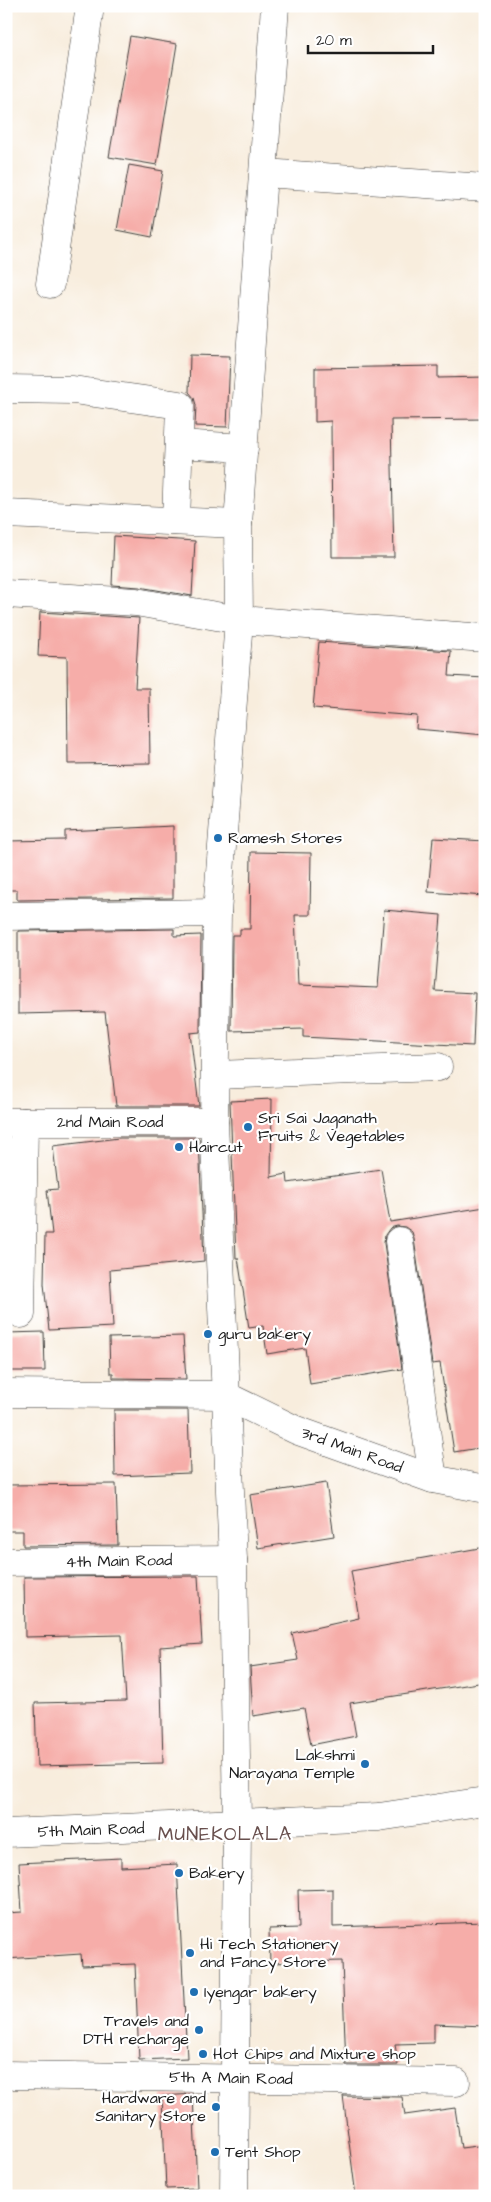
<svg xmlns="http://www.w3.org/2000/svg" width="491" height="2202" font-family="'Architects Daughter',sans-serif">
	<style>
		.building { fill: #f6ada9 }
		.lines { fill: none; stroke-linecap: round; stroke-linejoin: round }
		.street-casing { stroke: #3d3b39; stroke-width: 29 }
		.street { stroke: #fff; stroke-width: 28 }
		.poi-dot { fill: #1f6fb2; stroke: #fff; stroke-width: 2 }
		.labels { text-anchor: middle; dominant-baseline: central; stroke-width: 4.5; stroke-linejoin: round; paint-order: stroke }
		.poi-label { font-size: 16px; fill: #1c1c1c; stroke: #fff; text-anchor: start }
		.street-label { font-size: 16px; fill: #1c1c1c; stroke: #fff }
		.quarter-label { font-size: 19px; letter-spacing: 1px; fill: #684f4d; stroke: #fff }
	</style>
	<rect width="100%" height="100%" fill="#fff"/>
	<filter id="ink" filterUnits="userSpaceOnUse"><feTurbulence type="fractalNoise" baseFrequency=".02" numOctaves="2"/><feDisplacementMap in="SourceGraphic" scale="10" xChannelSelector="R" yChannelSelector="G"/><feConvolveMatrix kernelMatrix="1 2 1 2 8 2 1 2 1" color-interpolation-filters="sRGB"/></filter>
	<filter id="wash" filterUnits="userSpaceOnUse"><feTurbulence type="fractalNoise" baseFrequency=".0096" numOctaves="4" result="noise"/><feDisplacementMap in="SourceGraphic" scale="20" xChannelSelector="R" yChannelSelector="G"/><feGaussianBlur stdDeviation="1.12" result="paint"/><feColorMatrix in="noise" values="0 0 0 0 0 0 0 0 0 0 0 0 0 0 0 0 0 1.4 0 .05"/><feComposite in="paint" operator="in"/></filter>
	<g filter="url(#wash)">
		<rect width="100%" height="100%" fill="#f8eddd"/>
		<g id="blocks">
			<!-- building -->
			<g class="building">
				<path d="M130,36l47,8 -20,121 -48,-8z"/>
				<path d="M129,165l34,6 -11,66 -35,-7z"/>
				<path d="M190,355l40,1 -3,71 -32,-1 1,-21 -2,-7 -5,-6z"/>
				<path d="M438,366v12l47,-1v42l-94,1 3,137h-62l-1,-136 -16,1v-54z"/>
				<path d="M114,536l81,5 -3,55 -53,-9 -27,-2z"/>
				<path d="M40,612l99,6 -4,70h14l1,75 -82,1 -1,-107 -29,-1z"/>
				<path d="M319,642l132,9 -2,25 36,2v57l-69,-6 1,-13 -104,-8z"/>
				<path d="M173,826v72l-156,2v-10h-11v-49l59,-1v-9z"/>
				<path d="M433,838l52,3v55l-57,-4z"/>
				<path d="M251,852l60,1 -1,62h-15l3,70 80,3 6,-78 57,5 -6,76 40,2 -2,53 -170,-9v-8l-72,2 1,-96h8v-6h10z"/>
				<path d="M174,929v7l27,-1 -1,97 -10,1 9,73h-83l-11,-94 -87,2v-83z"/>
				<path d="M272,1099l-1,78 16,-3 1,9 93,-14 9,53 95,-15v240l-31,5 -14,-89 -8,1 -18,-125 -2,-7 -7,-5 -8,-1 -7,2 -5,7 -1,8 18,126 -92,15 -5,-36 -38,6 -4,-28 -14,2 -11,-70h-2l-6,-157z"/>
				<path d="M119,1138h80l5,123 -94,9 3,57 -64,3 -5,-46 1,-50h7l-5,-44 11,-1 -5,-43z"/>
				<path d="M44,1332l1,39h-39v-38z"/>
				<path d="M183,1336l3,43 -73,-1v-5h-3l-1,-35z"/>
				<path d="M114,1410h74l2,63 -75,3z"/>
				<path d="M326,1483l8,53 -76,12 -8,-53z"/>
				<path d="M116,1484l2,61 -95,1v-15h-17v-46z"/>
				<path d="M485,1547v135l-135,21 6,33 -45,9 -7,-37 -51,8 -3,-49 48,-7 -6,-27 67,-15 -8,-47z"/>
				<path d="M198,1576l4,68 -42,3 3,116 -126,3 -2,-63 91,-2 -4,-66 -97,2 -1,-60z"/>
				<path d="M121,1858v9l56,-3 10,194 -48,2 -4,-96 -53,2 -1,-12 -75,5v-46l16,-1 -3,-49z"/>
				<path d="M333,1889v38l152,-5v104l-51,-2v19l-39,1 3,21h-52l-4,-104 -72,2 -1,-34 30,-1 -1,-38z"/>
				<path d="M193,2094l4,94 -31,1 -4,-93z"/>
				<path d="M343,2096l59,1 3,18 50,-7 6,40 24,-3v51h-129z"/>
			</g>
		</g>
	</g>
	<g filter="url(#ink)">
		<use href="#blocks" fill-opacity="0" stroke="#3d3b39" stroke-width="1"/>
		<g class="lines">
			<!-- street casing -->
			<g class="street-casing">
				<g id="street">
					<path d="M264,173l221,15"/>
					<path d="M50,284l40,-278"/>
					<path d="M6,389l67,1 107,15 -4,116"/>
					<path d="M179,444l65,4"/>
					<path d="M6,514l232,10"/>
					<path d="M6,594l130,8 103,18 246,18"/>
					<path d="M6,916l211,-3"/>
					<path d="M216,1075l222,-8"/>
					<path d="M6,1122h208"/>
					<path d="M399,1241l34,238"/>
					<path d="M21,1314l3,-192"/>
					<path d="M6,1393l218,2 72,35 137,49 52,10"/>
					<path d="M6,1562l227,-2"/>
					<path d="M6,1833l373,-16 106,-16"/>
					<path d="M6,2075l450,7"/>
					<path d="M234,2196l3,-372 -4,-264 -19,-438 3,-209 22,-293 -1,-96 37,-518"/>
				</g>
			</g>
			<!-- street -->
			<use href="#street" class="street"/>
		</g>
	</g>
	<!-- markers -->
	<g class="poi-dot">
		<circle cx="218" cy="838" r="5"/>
		<circle cx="248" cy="1127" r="5"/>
		<circle cx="179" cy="1147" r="5"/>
		<circle cx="208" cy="1334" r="5"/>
		<circle cx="365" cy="1764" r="5"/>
		<circle cx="179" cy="1873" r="5"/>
		<circle cx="190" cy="1953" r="5"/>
		<circle cx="194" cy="1992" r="5"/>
		<circle cx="199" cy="2030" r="5"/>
		<circle cx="203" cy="2054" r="5"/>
		<circle cx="216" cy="2107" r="5"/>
		<circle cx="215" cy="2152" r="5"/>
	</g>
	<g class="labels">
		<!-- poi labels -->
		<g class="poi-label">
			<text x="228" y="838">Ramesh Stores</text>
			<text x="258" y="1118">Sri Sai Jaganath<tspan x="258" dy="18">Fruits &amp; Vegetables</tspan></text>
			<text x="189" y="1147">Haircut</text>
			<text x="218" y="1334">guru bakery</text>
			<text x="355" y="1755" text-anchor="end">Lakshmi<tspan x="355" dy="18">Narayana Temple</tspan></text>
			<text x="189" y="1873">Bakery</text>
			<text x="200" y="1944">Hi Tech Stationery<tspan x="200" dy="18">and Fancy Store</tspan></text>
			<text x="204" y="1992">Iyengar bakery</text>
			<text x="189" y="2021" text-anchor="end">Travels and<tspan x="189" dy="18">DTH recharge</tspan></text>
			<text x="213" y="2054">Hot Chips and Mixture shop</text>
			<text x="206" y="2098" text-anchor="end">Hardware and<tspan x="206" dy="18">Sanitary Store</tspan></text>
			<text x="225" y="2152">Tent Shop</text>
		</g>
		<!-- street labels -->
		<g class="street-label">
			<text x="110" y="1122">2nd Main Road</text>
			<text transform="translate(352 1450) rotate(20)">3rd Main Road</text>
			<text transform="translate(119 1561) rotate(-1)">4th Main Road</text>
			<text transform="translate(91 1830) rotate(-2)">5th Main Road</text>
			<text transform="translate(231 2078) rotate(1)">5th A Main Road</text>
		</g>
		<!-- quarter labels -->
		<g class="quarter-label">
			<text x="225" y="1834">MUNEKOLALA</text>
		</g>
	</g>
	<!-- margin -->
	<rect width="491" height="2202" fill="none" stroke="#fff" stroke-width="25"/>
	<!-- scale -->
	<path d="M308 45v8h125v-8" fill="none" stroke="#1c1c1c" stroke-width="2.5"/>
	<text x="316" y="45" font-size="15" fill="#1c1c1c" stroke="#ffffff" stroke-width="4" paint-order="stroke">20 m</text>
</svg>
